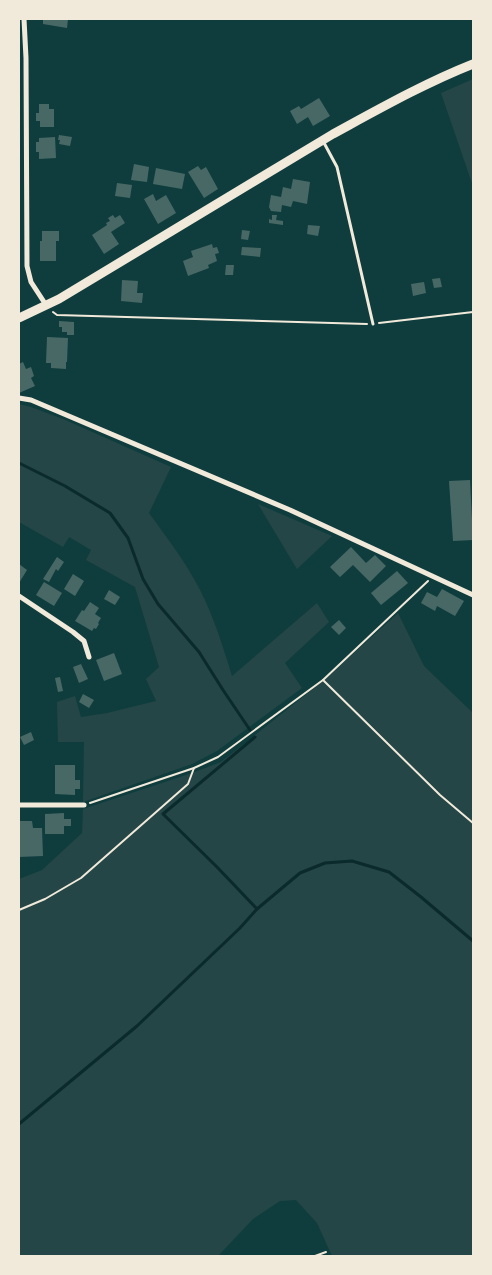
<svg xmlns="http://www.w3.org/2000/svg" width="492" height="1275" font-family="'Titillium Web',sans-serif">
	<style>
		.green { fill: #244646 }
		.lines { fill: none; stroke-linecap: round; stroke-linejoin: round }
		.stream { stroke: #0a2a2b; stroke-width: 3 }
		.building { fill: #486865 }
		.path { stroke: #f1e9da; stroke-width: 2 }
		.service { stroke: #f1e9da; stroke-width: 3 }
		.minor { stroke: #f1e9da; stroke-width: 5 }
		.secondary { stroke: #f1e9da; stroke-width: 9 }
	</style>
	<rect width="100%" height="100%" fill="#0f3d3e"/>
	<!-- green -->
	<g class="green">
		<path d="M473,79v107l-32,-93z"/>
		<path d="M19,404l12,3 32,12 108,48 -22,46c18,25 37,49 51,77 14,27 23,57 32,86l85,-73 12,19 -44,41 17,25 -85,63 -25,13 -109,38 1,-60h-26l-1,-40 18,-6 6,21 26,-4 49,-12 -10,-22 13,-12 -24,-80 -49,-27 5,-10 -22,-13 -6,10 -44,-25z"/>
		<path d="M258,504l74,32 -35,33z"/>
		<path d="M398,613l26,53 49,47v543h-141l-15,-33 -21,-23 -16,1 -27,18 -35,37h-198l-1,-1v-376l23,-9 40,-37 1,-24 109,-36 29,-11 102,-81z"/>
	</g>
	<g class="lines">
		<!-- stream -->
		<g class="stream">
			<path d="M19,463l46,23 45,27 18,25 15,41 15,25 41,48 24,38 27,40"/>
			<path d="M255,737l-92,77 54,53 40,42"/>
			<path d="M19,1124l118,-98 103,-98 17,-19 43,-36 25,-10 27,-2 37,11 32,25 52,44"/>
		</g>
	</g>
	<!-- building -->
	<g class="building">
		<path d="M43,19h25l-1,9 -24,-4z"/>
		<path d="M319,98l11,18 -17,10 -5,-9 -11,7 -7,-13 9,-5 2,3z"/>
		<path d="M39,104h10v5h5v18h-14v-6h-4v-8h3z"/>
		<path d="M59,135l13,2 -2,9 -11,-2 1,-4h-2z"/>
		<path d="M55,137l1,21 -17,1v-7h-3v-10h3v-4z"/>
		<path d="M134,164l15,3 -2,15 -16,-2z"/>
		<path d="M198,166l3,4 5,-3 12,22 -14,9 -16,-26z"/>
		<path d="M156,168l29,6 -3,15 -29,-5z"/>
		<path d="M293,179l17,3 -3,22 -14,-3 -2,6 -9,-2 -1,7 -10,-1 -2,-4 2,-12 10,2 2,-10 8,2z"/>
		<path d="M117,183l15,2 -2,13 -15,-2z"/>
		<path d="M153,194l3,7 10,-6 10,18 -18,11 -14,-25z"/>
		<path d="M113,215l2,3 5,-3 5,8 -14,9 8,12 -15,10 -12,-19 15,-10 -1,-2 4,-2 -2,-3z"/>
		<path d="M272,215h5l-1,5 7,1v4l-14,-2v-4l3,1z"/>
		<path d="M308,225l12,1 -2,10 -11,-2z"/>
		<path d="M242,230l8,1 -2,9 -7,-1z"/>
		<path d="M42,231h17v10h-3v20h-16v-20h2z"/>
		<path d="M212,244l1,4 4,-1 2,6 -4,1 2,7 -9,4 1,3 -21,8 -5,-15 10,-4 -2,-6z"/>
		<path d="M242,247l19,1 -1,9 -19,-2z"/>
		<path d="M226,265h8l-1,10h-8z"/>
		<path d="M440,278l2,9 -8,1 -2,-9z"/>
		<path d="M122,280l16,1 -1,12h6l-1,10 -21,-2z"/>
		<path d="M424,282l2,11 -13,3 -2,-12z"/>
		<path d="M59,321l15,1v13h-7v-3h-5v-5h-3z"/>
		<path d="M47,337l21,1 -1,24h-1v7l-15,-1v-5h-5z"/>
		<path d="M23,362l3,7 5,-2 3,9 -3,2 4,8 -16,7v-29z"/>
		<path d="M470,480l3,60 -20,1 -4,-60z"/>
		<path d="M351,547l15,16 9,-8 11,11 -16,16 -17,-17 -13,12 -10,-10z"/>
		<path d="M57,557l7,5 -6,9 -2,-2 -7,13 -6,-3z"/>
		<path d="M19,564l8,6 -8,13z"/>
		<path d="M397,571l11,12 -27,22 -10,-12z"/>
		<path d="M73,574l11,7 -9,15 -11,-7z"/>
		<path d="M44,582l18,11 -8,13 -18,-11z"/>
		<path d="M442,589l22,12 -9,15 -18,-10 -2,5 -14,-8 6,-11 10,5z"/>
		<path d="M109,590l11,7 -5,8 -11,-6z"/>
		<path d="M90,602l9,6 -4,6 6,4 -3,5 1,1 -3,5 -2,-1 -2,3 -17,-10 7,-11 2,1z"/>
		<path d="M339,620l7,8 -7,7 -8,-8z"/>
		<path d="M114,653l8,21 -18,7 -8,-21z"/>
		<path d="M81,664l7,15 -9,4 -6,-16z"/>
		<path d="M60,677l3,14 -5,1 -3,-14z"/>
		<path d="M83,694l11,6 -5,8 -10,-6z"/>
		<path d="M31,732l3,8 -10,5 -4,-8z"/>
		<path d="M55,765h20v15h5v9h-5v6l-20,-1z"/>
		<path d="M64,813v6h7v7h-7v8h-19v-20z"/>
		<path d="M19,821h13l1,7h9l1,28 -24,1z"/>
	</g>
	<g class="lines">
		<!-- path -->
		<g class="path">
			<path d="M53,312l4,3 310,9"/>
			<path d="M379,323l94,-11"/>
			<path d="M323,680l117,115 33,28"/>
			<path d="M90,803l104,-35 24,-11 105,-77 105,-99"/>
			<path d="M19,910l26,-11 36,-21 107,-94 6,-16"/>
			<path d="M315,1256l11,-4"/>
		</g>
		<!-- service -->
		<path class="service" d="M323,141l14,26 36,157"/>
		<!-- minor -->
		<g class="minor">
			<path d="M24,19l2,39 1,208 4,16 15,23"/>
			<path d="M19,398l12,2 259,110 183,85"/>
			<path d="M19,596l54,36 11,9 5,16"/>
			<path d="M19,805h65"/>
		</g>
		<!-- secondary -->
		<path class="secondary" d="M19,318l40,-19 274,-165c46,-25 92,-51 140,-70"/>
	</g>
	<!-- border -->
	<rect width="492" height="1275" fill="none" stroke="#f1e9da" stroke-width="40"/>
</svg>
